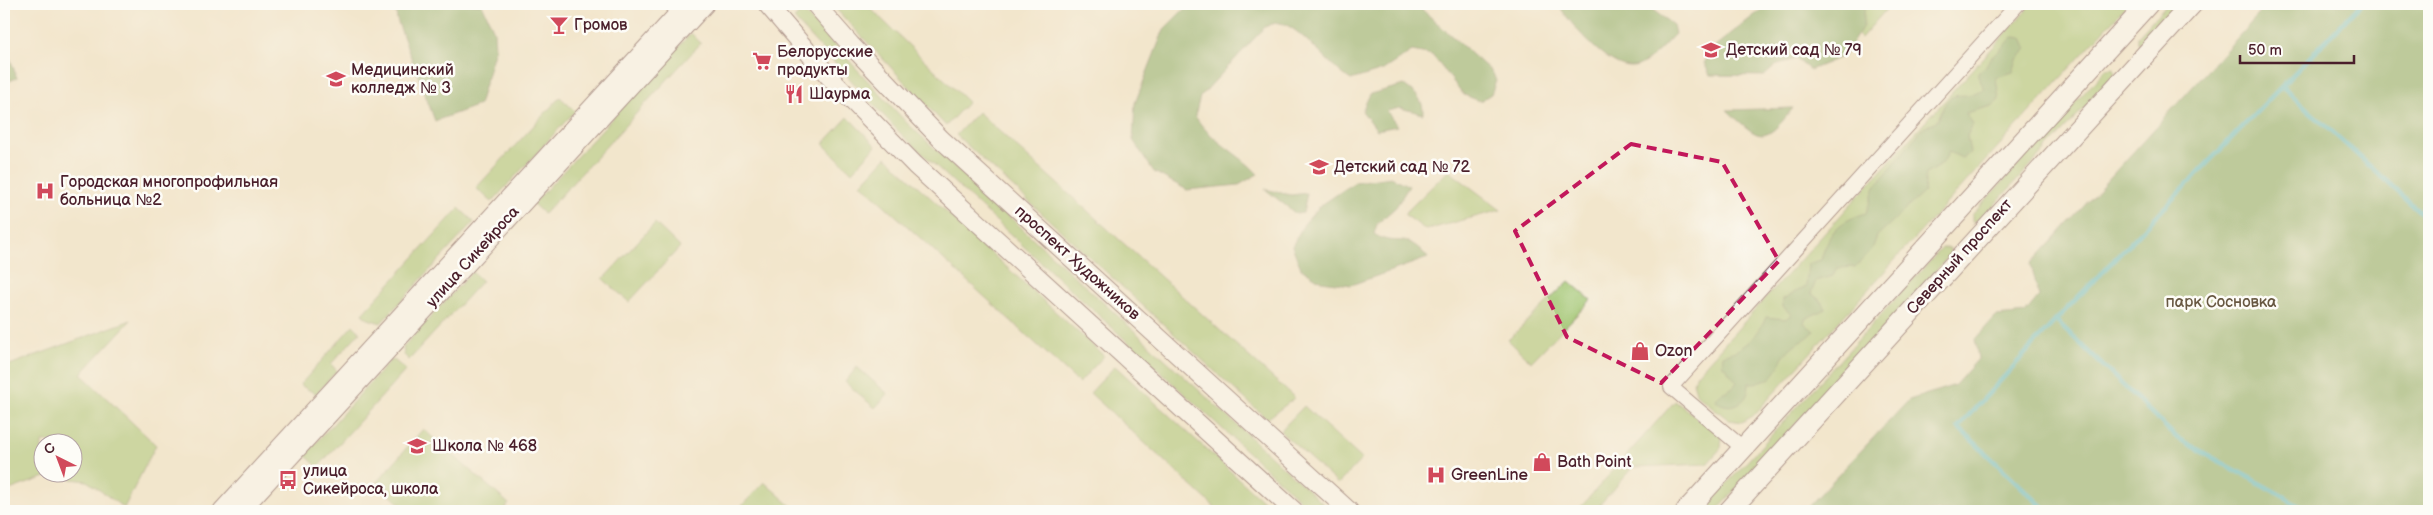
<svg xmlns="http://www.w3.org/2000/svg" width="2433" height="515" font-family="'Balsamiq Sans',sans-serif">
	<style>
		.green { fill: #9fc36d; stroke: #74714c; fill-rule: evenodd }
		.forest { fill: #7fa960; stroke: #646446 }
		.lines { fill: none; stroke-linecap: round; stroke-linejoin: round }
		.stream { stroke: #49b6c5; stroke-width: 4.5 }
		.minor-casing { stroke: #633d43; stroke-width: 16 }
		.tertiary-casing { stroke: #633d43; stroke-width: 20 }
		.secondary-casing { stroke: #633d43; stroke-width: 22 }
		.minor { stroke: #fff; stroke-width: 14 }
		.tertiary { stroke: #fff; stroke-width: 18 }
		.secondary { stroke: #fff; stroke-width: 20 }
		.marked { fill: none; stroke: #c2185b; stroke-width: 4; stroke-dasharray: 10 6; stroke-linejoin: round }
		.labels { text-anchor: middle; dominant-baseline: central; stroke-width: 5; stroke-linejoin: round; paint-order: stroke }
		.poi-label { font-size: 16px; fill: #4a1f2b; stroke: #fdfcf7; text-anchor: start }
		.street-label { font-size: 16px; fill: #4a1f2b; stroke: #fdfcf7 }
		.park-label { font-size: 16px; fill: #685842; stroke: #fdfcf7 }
	</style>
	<rect width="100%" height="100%" fill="#fdfcf7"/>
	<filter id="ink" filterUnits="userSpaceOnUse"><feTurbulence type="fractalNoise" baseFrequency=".02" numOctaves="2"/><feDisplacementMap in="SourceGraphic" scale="10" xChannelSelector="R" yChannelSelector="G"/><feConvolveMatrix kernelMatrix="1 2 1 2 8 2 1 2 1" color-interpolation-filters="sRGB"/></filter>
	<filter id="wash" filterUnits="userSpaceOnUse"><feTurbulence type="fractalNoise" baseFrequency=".0096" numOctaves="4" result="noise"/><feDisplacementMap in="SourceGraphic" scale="20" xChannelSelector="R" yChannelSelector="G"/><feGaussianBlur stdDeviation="1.12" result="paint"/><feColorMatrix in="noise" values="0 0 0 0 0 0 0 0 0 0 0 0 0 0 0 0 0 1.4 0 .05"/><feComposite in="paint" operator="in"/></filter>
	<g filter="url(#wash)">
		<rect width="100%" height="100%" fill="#f2e6cc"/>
		<!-- green -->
		<g class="green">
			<path d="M841,4l27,2 100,96 -22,24 -112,-119z"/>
			<path d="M1836,4h55l-30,34 -30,-29z"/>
			<path d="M2032,4h96l-375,412 -11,6 -13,-2 -32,-25 -4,-13 4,-8z"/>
			<path d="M2167,4h13l-36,39h-6v-7z"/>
			<path d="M803,11l105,113 423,387h-19l-412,-378 -106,-114z"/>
			<path d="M691,33l10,10 -157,171 -11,-10z"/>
			<path d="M2114,68l1,7 -136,146h-7v-6l134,-146z"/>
			<path d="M560,97l15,14 -83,91 -16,-14z"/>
			<path d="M978,112l317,286 -28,21 -311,-284z"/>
			<path d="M848,117l28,29 -24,26 -29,-28z"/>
			<path d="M886,157l218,199 -25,27 -218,-199z"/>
			<path d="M1449,170v1l52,39 -75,20 -22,-16z"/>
			<path d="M459,208l15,14 -93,101 -13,-4 -6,-5z"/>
			<path d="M655,223l25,24 -51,55 -26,-23z"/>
			<path d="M1942,248h8v7l-234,256h-14z"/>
			<path d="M472,272l10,9 -73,79 -5,-5 -1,-8z"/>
			<path d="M1569,281l22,19 -60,62 -23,-22z"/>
			<path d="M131,320l-50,54 75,71 -32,63 -37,-27 -39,-5 -44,16v-125zM42,442h30v30h-30z"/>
			<path d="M353,325l7,7 -29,32 6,7 -21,23 -16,-9z"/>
			<path d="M394,360l12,10 -88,97 -13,-12 85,-94z"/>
			<path d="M1115,366l159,145h-55l-129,-118z"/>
			<path d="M857,367l31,27 -13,14 -30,-26z"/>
			<path d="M1675,401l47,35 -1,12 -14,16 -73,3 -40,44h-17z"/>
			<path d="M1304,406l58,53 -24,25 -58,-53z"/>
			<path d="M423,429l86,75 -6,7h-95l-32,-28z"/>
			<path d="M764,482l33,29h-60z"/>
		</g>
		<!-- forest -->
		<g class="forest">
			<path d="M395,4h87l12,27 1,18 -16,56 -44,16 -38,-101z"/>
			<path d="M1189,4h227l77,69 3,8 -5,13 -11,7 -16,-6 -32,-40 -20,-4 -29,19 -32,10c-20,-12 -53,-55 -71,-57 -4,-1 -10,2 -15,4l-65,70 -5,19c15,25 44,37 63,58l-19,11 -52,5 -33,-18 -21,-32 2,-37 29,-74z"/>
			<path d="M1562,4h83l28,21 2,9c-11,11 -22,25 -35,31 -25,13 -68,-39 -80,-58z"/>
			<path d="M1763,4h102l-2,22 -19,30 -34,14 -14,-11 -18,5 -14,12 -54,-1 -6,-12 11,-17 46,-36z"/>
			<path d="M2268,4h161v507h-625l105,-111 46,-15 23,-26 -3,-20 21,-23 29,-3 14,-17 -8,-32z"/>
			<path d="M2013,37l9,1 5,11 -10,10 -4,13 -17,5 3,23 -7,6 -26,7 7,11 -6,12 3,17 -8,5 -13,-6 -7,12 -16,10 -2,18 -47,44 -5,14 -17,17 -18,1 -4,8 -17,5 -5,12 10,8 4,8 -20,10 -1,4 10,8c-6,9 -15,9 -22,16 -19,16 -9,36 -43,36 0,3 -1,9 -2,12 -7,13 -24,14 -32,4 6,-9 15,-6 22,-17l-15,-18 1,-9c19,-4 36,-19 43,-38l19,2 7,-4 -9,-8v-8l23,-13 2,-22 13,-4c8,-29 17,-38 45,-47l9,-26 47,-58 16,-9c14,-40 21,-15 47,-31l-7,-12v-5c10,-5 7,-8 14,-15 7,-7 14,-12 21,-20z"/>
			<path d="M4,41l13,37 -13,5z"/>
			<path d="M1404,85c11,8 20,14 19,29l-23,-6 -13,3 10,15 -20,4 -15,-19 8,-17z"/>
			<path d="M1793,108c-29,38 -33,33 -66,2z"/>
			<path d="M1391,177l18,9 -13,21 -19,17 -3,10c22,15 31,-5 54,24l-77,27 -30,-4 -20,-13 -9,-22 12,-22 16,-18 35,-24z"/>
			<path d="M1265,189l26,6 16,-2 -4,20 -7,1z"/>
		</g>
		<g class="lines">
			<!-- stream -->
			<g class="stream">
				<path d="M2283,87l146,133"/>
				<path d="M2056,320l121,118 133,73"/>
				<path d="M2047,511l-89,-84 98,-107 305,-316"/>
			</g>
		</g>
	</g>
	<g filter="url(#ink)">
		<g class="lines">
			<!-- minor casing -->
			<g class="minor-casing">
				<path id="minor" d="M1744,449l-73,-62 347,-383"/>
			</g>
			<!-- tertiary casing -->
			<g class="tertiary-casing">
				<g id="tertiary">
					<path d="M767,4l65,76 83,85 379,346"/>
					<path d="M815,4l36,41 90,94 408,372"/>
					<path d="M222,511l465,-507"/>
					<path d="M240,511l465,-507"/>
				</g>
			</g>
			<!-- secondary casing -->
			<g class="secondary-casing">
				<g id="secondary">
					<path d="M1686,511l462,-507"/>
					<path d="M1729,511l463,-507"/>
				</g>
			</g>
			<!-- minor -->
			<use href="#minor" class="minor"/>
			<!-- tertiary -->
			<use href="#tertiary" class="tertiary"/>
			<!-- secondary -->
			<use href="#secondary" class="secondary"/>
		</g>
	</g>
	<!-- marked area -->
	<path d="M0 0H2433V515H0ZM1631,144l91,18 57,99 -118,122 -94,-46 -52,-106z" fill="#f2e6cc" fill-opacity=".55" fill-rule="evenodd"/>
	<path class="marked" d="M1631,144l91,18 57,99 -118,122 -94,-46 -52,-106z"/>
	<!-- icons -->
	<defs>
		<g id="bar-bare" transform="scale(1.5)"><path d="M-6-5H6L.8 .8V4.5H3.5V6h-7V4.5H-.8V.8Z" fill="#d1495b" stroke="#fdfcf7" stroke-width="2.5" paint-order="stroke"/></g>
		<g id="school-bare" transform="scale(1.5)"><path d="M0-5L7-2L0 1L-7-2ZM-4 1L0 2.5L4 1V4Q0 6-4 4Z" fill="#d1495b" stroke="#fdfcf7" stroke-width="2.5" paint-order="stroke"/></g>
		<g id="supermarket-bare" transform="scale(1.5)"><path d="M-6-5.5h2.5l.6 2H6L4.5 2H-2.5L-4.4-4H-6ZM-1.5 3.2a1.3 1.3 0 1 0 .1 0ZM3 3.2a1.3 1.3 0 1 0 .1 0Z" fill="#d1495b" stroke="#fdfcf7" stroke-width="2.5" paint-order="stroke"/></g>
		<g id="university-bare" transform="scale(1.5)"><path d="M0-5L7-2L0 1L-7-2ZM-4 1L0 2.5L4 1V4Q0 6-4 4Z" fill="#d1495b" stroke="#fdfcf7" stroke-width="2.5" paint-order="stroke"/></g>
		<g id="restaurant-bare" transform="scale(1.5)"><path d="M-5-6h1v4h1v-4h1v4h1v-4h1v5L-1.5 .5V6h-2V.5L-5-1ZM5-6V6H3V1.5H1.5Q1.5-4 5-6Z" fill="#d1495b" stroke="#fdfcf7" stroke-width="2.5" paint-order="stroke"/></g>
		<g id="hospital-bare" transform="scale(1.5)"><path d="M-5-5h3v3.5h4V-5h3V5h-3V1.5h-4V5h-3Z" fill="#d1495b" stroke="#fdfcf7" stroke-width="2.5" paint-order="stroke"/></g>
		<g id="shop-bare" transform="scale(1.5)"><path d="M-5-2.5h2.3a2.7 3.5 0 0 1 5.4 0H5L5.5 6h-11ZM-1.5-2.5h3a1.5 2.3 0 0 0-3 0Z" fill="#d1495b" stroke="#fdfcf7" stroke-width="2.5" paint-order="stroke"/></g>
		<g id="bus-bare" transform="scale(1.5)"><path d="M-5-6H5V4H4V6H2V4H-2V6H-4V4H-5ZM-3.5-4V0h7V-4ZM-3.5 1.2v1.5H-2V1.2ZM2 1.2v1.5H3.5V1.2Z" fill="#d1495b" stroke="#fdfcf7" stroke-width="2.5" paint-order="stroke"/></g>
	</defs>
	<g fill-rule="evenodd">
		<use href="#bar-bare" x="559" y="25"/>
		<use href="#school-bare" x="1711" y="50"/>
		<use href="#supermarket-bare" x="762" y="61"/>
		<use href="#university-bare" x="336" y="79"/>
		<use href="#restaurant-bare" x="794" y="94"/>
		<use href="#school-bare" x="1319" y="167"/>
		<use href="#hospital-bare" x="45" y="191"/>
		<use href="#shop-bare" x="1640" y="351"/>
		<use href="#school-bare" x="417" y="446"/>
		<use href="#shop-bare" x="1542" y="462"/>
		<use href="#hospital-bare" x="1436" y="475"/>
		<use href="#bus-bare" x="288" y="480"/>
	</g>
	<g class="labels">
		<!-- poi labels -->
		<g class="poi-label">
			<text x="574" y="25">Громов</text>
			<text x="1726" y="50">Детский сад № 79</text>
			<text x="777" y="52">Белорусские<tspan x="777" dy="18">продукты</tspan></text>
			<text x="351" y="70">Медицинский<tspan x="351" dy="18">колледж № 3</tspan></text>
			<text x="809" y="94">Шаурма</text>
			<text x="1334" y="167">Детский сад № 72</text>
			<text x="60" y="182">Городская многопрофильная<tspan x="60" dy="18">больница №2</tspan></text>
			<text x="1655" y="351">Ozon</text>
			<text x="432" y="446">Школа № 468</text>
			<text x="1557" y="462">Bath Point</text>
			<text x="303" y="471">улица<tspan x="303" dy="18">Сикейроса, школа</tspan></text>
			<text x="1451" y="475">GreenLine</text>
		</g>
		<!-- street labels -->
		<g class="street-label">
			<text transform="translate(473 257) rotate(-48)">улица Сикейроса</text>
			<text transform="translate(1960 257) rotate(-48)">Северный проспект</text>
			<text transform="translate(1077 263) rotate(42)">проспект Художников</text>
		</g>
		<!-- park labels -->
		<g class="park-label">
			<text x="2221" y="302">парк Сосновка</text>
		</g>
	</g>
	<!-- margin -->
	<rect width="2433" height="515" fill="none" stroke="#fdfcf7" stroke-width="20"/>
	<!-- north arrow -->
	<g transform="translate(58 458) rotate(318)"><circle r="24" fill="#fdfcf7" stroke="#b5a4a5"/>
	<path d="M0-4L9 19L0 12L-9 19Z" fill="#d1495b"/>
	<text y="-8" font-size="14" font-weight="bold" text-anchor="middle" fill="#4a1f2b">С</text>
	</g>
	<!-- scale -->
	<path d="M2240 55v8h114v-8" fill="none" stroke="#4a1f2b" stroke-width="2.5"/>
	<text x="2248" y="55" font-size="15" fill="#4a1f2b" stroke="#fdfcf7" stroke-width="4" paint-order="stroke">50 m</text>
</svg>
